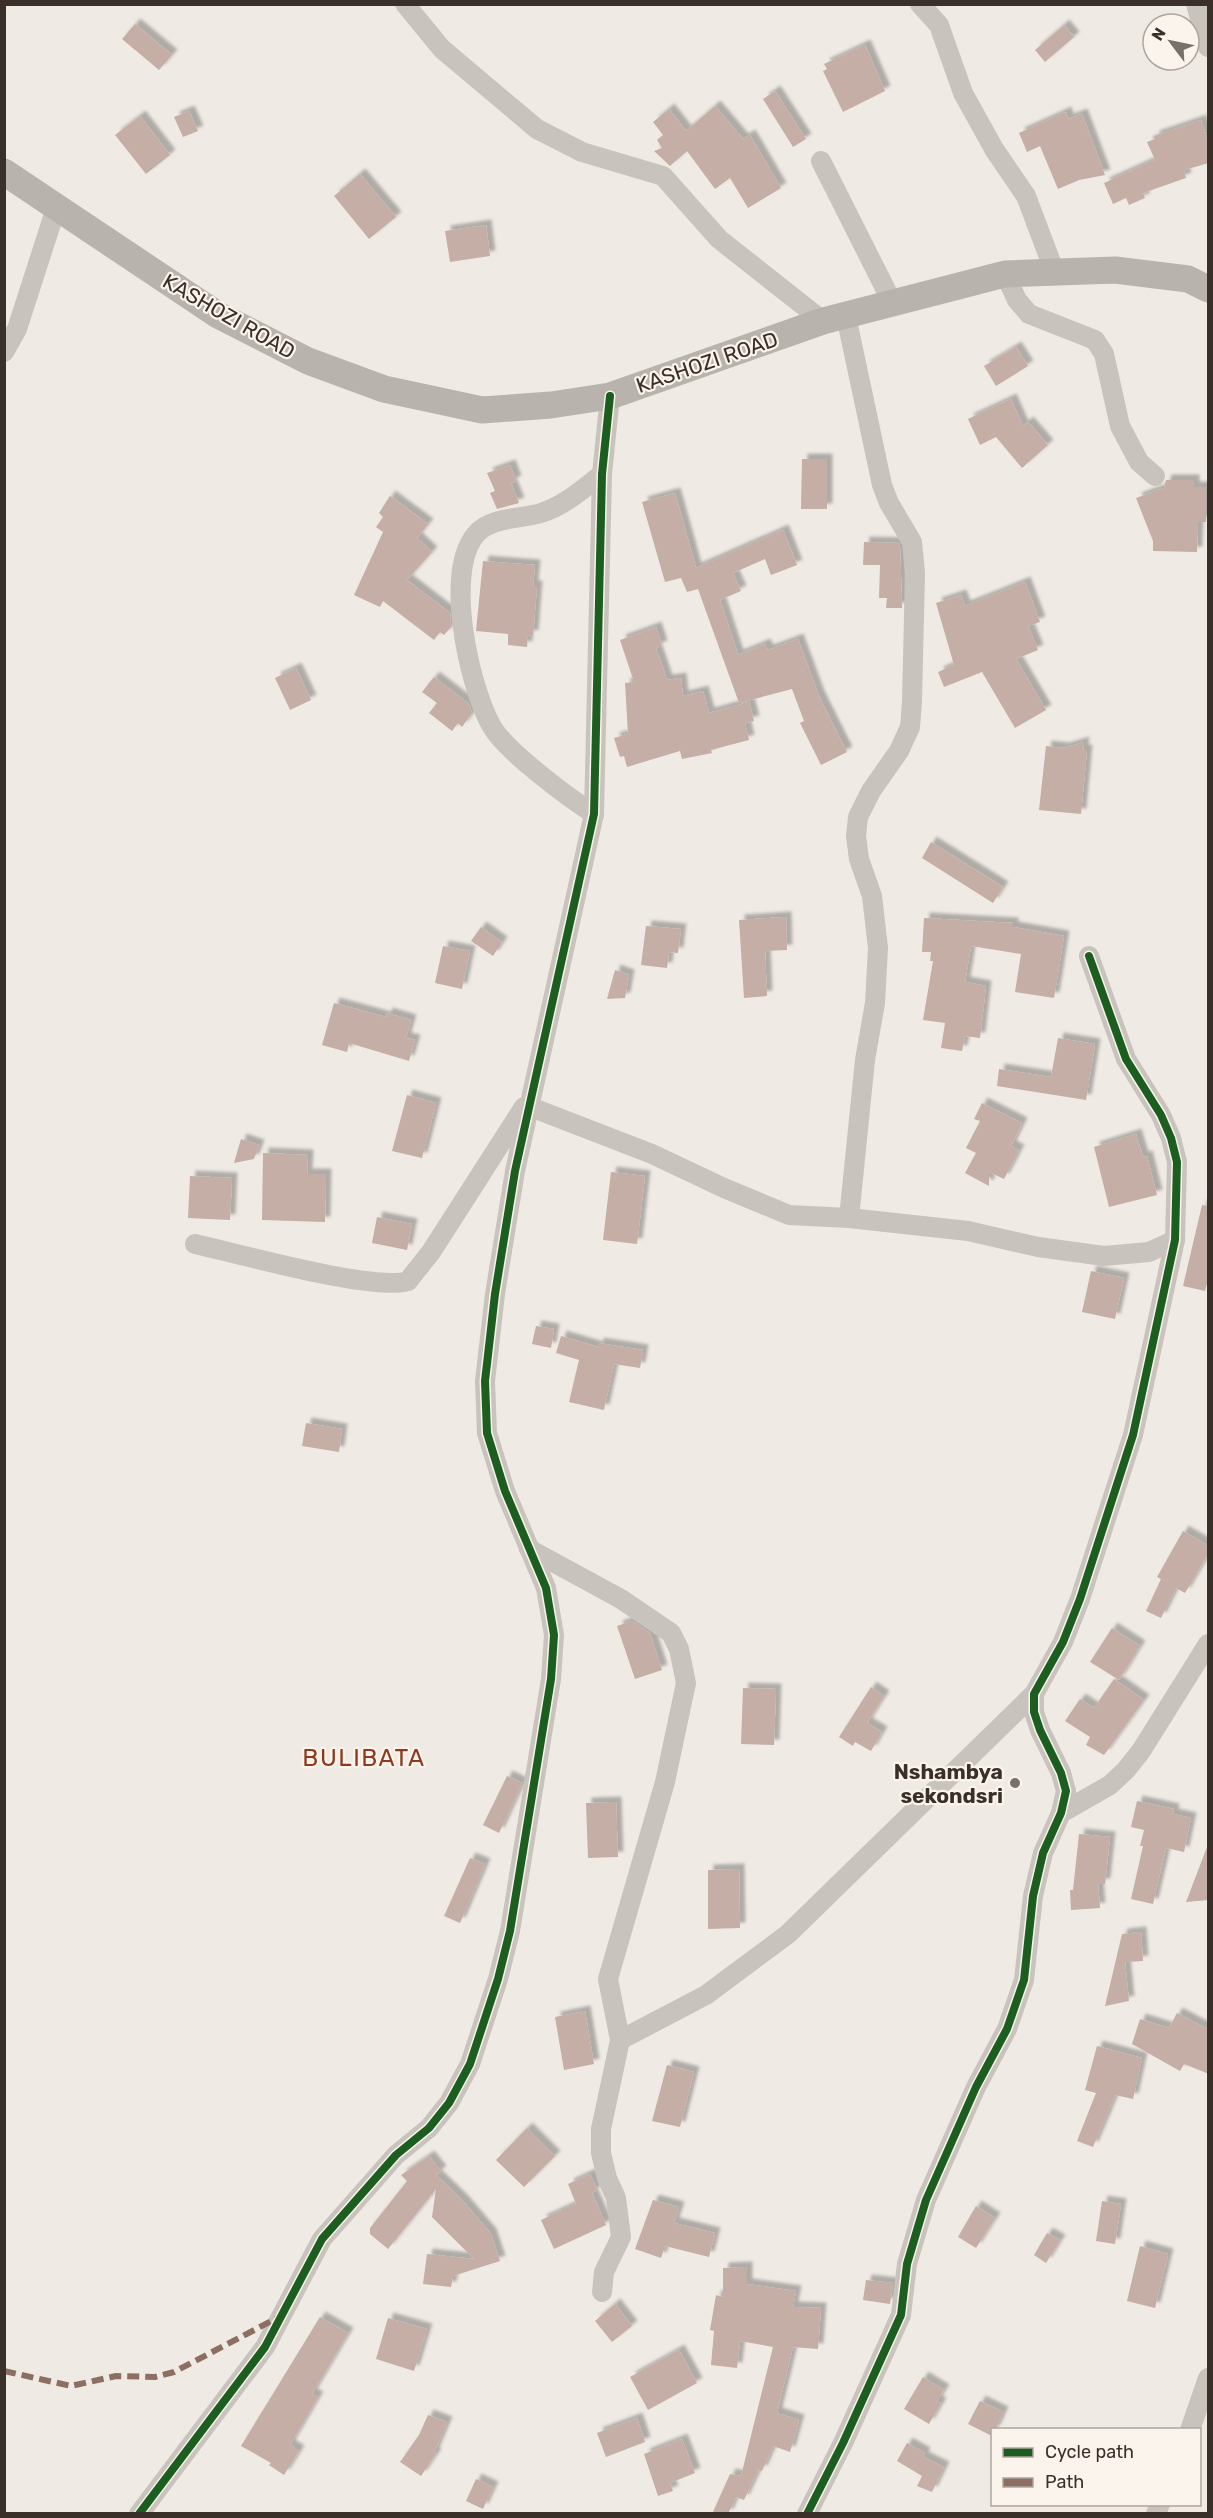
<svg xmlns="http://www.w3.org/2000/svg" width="1213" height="2518" font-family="Rubik,sans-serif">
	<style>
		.building { fill: #c4aea5; filter: url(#shadow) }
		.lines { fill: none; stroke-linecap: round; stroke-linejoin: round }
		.street { stroke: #c9c3bd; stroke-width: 20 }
		.secondary { stroke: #b9b3ad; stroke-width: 27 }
		.quiet { stroke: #8d6e63; stroke-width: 6; stroke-dasharray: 12 6; stroke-linecap: butt }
		.cycleway-casing { stroke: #fbf4ec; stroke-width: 11 }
		.cycleway { stroke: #1b5e20; stroke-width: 8 }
		.poi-dot { fill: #7a706b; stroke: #fbf4ec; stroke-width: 2 }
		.labels { text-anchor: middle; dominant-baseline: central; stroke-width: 4.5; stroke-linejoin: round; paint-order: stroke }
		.street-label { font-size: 21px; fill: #3b2f2a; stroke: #fbf4ec }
		.poi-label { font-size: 21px; font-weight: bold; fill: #3b2f2a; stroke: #fbf4ec; text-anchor: end }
		.quarter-label { font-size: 24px; letter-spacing: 1.5px; fill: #8f3a1e; stroke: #fbf4ec }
	</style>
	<defs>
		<filter id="shadow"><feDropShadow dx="5.5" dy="-5.5" stdDeviation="1.5" flood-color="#0004"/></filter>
	</defs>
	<rect width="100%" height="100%" fill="#efeae4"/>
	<!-- building -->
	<g class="building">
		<path d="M135,24l37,31 -13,15 -37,-31z"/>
		<path d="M1064,25l10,12 -29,25 -10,-12z"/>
		<path d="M865,45l20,46 -42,21 -20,-41 4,-2 -3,-5z"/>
		<path d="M775,91l31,48 -13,8 -30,-48z"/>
		<path d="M715,106l28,33 7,-4 31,53 -33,20 -18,-30 -15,11 -28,-38 -17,15 -16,-15 8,-3 -5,-8 6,-5 -10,-13 16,-13 17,22z"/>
		<path d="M189,111l9,20 -15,6 -9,-20z"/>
		<path d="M1066,112l2,7 14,-5 23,61 -26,5 -21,9 -18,-43 -13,6 -8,-19z"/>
		<path d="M140,116l30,39 -24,19 -31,-39z"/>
		<path d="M1201,120l8,24v19l-25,7 2,8 -43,15 2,5 -16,7 -3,-7 -13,6 -9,-21 51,-23 -8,-18 8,-3 -1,-3z"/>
		<path d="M360,174l36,43 -27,22 -35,-43z"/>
		<path d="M486,225l4,31 -40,6 -5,-31z"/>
		<path d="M1016,347l12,19 -32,20 -12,-20z"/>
		<path d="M1011,399l12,27 5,-4 20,23 -26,23 -26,-31 -16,8 -12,-26z"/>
		<path d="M802,459h25v50h-26z"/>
		<path d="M510,465l6,16 -5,2 8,20 -22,6 -7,-16 5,-2 -8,-18z"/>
		<path d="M1166,480h28v7h12v35h-8l-1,30 -44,-1v-10l-17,-43 28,-10z"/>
		<path d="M675,493l21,75 87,-38 14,35 -26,10 -6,-16 -32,14 8,18 -21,9 18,55 27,-11 3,6 30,-11 21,57 28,56 -26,13 -21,-42 4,-2 -12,-32 -53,14 -41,-114 -11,3 -6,-14 -16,4 -23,-80z"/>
		<path d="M390,496l38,28 -11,14 15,14 -25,28 43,33 1,14 -7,8 -4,-3 -6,8 -51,-39 -3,6 -26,-12 29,-63 -7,-5 7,-10 -4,-4z"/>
		<path d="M864,542l35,1 1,3 2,62h-16l1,-10h-8l1,-33h-17z"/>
		<path d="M483,561l52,4 -2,21h4l-4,50 -5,-1 -1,12 -19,-2v-11l-32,-3z"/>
		<path d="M1025,582l15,40 -12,4 10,24 -22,9 30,51 -31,18 -33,-56 -38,15 -6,-15 16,-7 -18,-62 25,-8 4,11z"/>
		<path d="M656,627l6,19 -6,2 11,32 14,-2 2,18 20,-5 6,22 40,-11 5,19 -9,2 4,17 -38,10 1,3 -30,6 -2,-8 -53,16 -3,-11 -4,1 -6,-19 14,-4 -3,-51 9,-1 -14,-42z"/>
		<path d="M296,668l15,32 -21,10 -15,-32z"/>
		<path d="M434,677l35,27 3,9 -10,14 -4,-4 -6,8 -23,-18 8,-10 -15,-11z"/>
		<path d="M1084,742l-1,8h4l-6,64 -42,-4 7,-64 18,2z"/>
		<path d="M931,842l72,45 -10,16 -71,-45z"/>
		<path d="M786,917l1,33 -22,1 2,45 -23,2 -5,-78z"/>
		<path d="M924,918l89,5v4l51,9 -10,62 -39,-6 6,-38 -50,-8 -6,36 21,4 -6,52 -15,-2 -3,15 -21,-3 4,-25 -22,-3 10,-59h-3l1,-9h-9z"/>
		<path d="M646,926l35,3 -3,24 -9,-1 -2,16 -26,-3z"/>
		<path d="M481,927l21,15 -9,14 -22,-15z"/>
		<path d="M443,946l27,5 -8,38 -27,-6z"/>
		<path d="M615,970l14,5 -4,23 -18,1z"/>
		<path d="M334,1003l52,14 1,-4 24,7 -5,18 9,2 -6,21 -60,-18 -2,9 -25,-7z"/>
		<path d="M1058,1038l37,6 -9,56 -89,-14 2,-17 52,8z"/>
		<path d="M407,1095l29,8 -14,55 -30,-7z"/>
		<path d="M982,1103l40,20 -11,23 8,4 -15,29 -15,-7v14l-24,-13 11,-20 -10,-5 14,-27 -6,-2z"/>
		<path d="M1136,1134l7,23 4,-1 10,39 -48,12 -15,-60z"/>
		<path d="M241,1139l18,6 -5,14 -20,4z"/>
		<path d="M263,1153l45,2 -1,19h19l-1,48 -63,-2z"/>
		<path d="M611,1172l34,4 -8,68 -34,-4z"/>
		<path d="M190,1176l42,2 -2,42 -42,-2z"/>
		<path d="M1202,1205l7,1v70l-4,15 -22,-5z"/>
		<path d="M377,1217l35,7 -5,26 -35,-7z"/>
		<path d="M1091,1271l33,7 -9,41 -33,-7z"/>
		<path d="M536,1326l18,3 -3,19 -19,-4z"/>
		<path d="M561,1336l37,11v-4l45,7 -3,18 -26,-4 -10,46 -35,-8 10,-42 -23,-7z"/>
		<path d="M306,1423l36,6 -3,23 -37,-6z"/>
		<path d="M1183,1531l26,15v6l-24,41 -9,-5 -15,30 -15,-7 15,-32 -4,-2z"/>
		<path d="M632,1621l18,12 12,37 -27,9 -18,-53z"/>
		<path d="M1112,1628l28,18 -21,34 -29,-18z"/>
		<path d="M1114,1679l30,21 -40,55 -18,-10 4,-8 -25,-16 15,-22 14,9z"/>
		<path d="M871,1687l13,9 -17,27 15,9 -11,19 -16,-9 -2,4 -14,-9z"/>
		<path d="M743,1688l33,1 -2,56 -33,-1z"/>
		<path d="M507,1776l15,7 -23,50 -16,-8z"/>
		<path d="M1137,1801l37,8 -1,5 18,4 -7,34 -18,-4 -13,56 -22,-5 12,-53h-3l4,-16 -13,-3z"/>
		<path d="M616,1802l2,55 -30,1 -2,-55z"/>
		<path d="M1079,1834l31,3 -5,47h-7l2,24 -29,2 -1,-20h3z"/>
		<path d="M1207,1847l2,53 -23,2z"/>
		<path d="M470,1858l15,6 -25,59 -16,-7z"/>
		<path d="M739,1869l1,59 -32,1v-59z"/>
		<path d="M1141,1932l2,29 -18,1 4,39 -24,5 17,-72z"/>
		<path d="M585,2011l9,53 -30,6 -9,-53z"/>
		<path d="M1177,2013l32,17v44l-25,-10 -4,7 -48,-27 8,-25 29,9z"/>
		<path d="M1097,2046l45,12 -9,41 -18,-4 -22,52 -16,-6 19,-48 -11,-3z"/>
		<path d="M667,2065l27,7 -14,55 -28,-6z"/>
		<path d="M527,2128l28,28 -31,31 -28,-27z"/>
		<path d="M429,2156l12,15 -5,4 26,25 29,34 9,27 -47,15 -2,11 -28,-3 4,-30 47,5 -42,-42 4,-28 -48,60 -18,-15v-6l37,-47 -6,-6z"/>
		<path d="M590,2174l7,16 -5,3 14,32 -52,24 -13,-29 35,-16 -8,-20z"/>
		<path d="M653,2200l26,7 -5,16 41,10 -6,24 -44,-11 -4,12 -26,-9z"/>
		<path d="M1102,2201l19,3 -6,40 -19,-3z"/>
		<path d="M976,2206l19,12 -19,30 -18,-11z"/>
		<path d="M1047,2233l13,7 -14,23 -12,-8z"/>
		<path d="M1140,2246l28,8 -13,54 -28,-7z"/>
		<path d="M747,2267v17l49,7 -3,16 28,1 -3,41 -25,-2 -16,66 22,7 -9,32 -17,-6 -11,25 -4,-1 -14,30 -8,-3 1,-2 -9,19h-16l18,-40 11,2 32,-129 -33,-6 -3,27 -26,-3 3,-34 -4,-1 6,-35 7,2v-29z"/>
		<path d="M866,2280l27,3 -3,21 -27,-4z"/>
		<path d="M615,2304l17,22 -20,16 -17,-21z"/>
		<path d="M320,2317l28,16 -36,61 6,3 -28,48 9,6 -15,24 -15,-10 2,-2 -30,-17z"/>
		<path d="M388,2318l39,11 -13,42 -38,-12z"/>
		<path d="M679,2350l18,33 -49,27 -18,-33z"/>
		<path d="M923,2377l21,13 -7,11 4,2 -12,21 -25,-15z"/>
		<path d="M980,2401l23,11 -8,18h-2l-1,6 -24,-12z"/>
		<path d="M428,2415l19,7 -13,31 2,1 -15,22 -21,-14 19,-27z"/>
		<path d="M637,2418l8,24 -39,15 -9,-24z"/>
		<path d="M682,2439l13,34 -25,10 3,8 -15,5 -14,-42z"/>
		<path d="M907,2443l18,10 -2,4 21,10 -12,25 -15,-6 5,-10 -25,-15z"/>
		<path d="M476,2479l17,8 -10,22 -17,-8z"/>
	</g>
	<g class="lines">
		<!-- street -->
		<g class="street">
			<path d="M405,4l37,45 95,80 45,23 81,24 56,63 104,82"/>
			<path d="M920,4l19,21 24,68 31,56 32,47 29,77"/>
			<path d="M1196,4l12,43"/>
			<path d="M821,161l71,141"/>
			<path d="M1005,274l12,26 12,14 66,26 9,14 16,72 19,36 16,14"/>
			<path d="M846,316l36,169 7,18 23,39 3,31 -3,129 -2,25 -11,24 -28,40 -13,26 -2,19 3,23 13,37 6,52 -3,55 -10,57 -16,158"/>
			<path d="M4,352l13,-23 40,-124"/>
			<path d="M594,814c-25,-16 -90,-64 -103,-89 -22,-40 -48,-155 -14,-192 15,-16 44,-14 64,-20 23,-7 42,-24 61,-39"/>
			<path d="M528,1106l124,48 72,34 65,27 60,3 119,13 70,16 66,9 45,-4 26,-12"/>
			<path d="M195,1244c41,9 180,48 213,37l23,-29 93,-145"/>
			<path d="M529,1549l92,50 50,34 8,16 7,34 -21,99 -57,197 12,61 -19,89v24l6,25 9,20 5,39 -17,35 -2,20"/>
			<path d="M1061,1813l49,-28 16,-15 15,-19 67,-107"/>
			<path d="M620,2040l86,-45 82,-61 246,-240"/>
			<path d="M1190,2430l18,-52"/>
			<path d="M139,2514l126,-167 57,-108 74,-84 33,-27 20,-25 21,-39 28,-85 12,-48 41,-252 3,-44 -8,-47 -41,-97 -18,-58 -2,-52 10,-87 20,-123 79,-357 8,-340 8,-78"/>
			<path d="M807,2514l36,-71 58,-128 6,-51 19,-64 50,-113 31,-58 17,-49 9,-84 10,-43 18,-40 5,-22 -5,-18 -21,-43 -6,-18v-18l29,-52 17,-43 53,-164 42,-195 2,-78 -6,-24 -10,-23 -35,-56 -37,-103"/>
			<path d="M1156,2514l4,-10"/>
		</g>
		<!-- secondary -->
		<path class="secondary" d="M4,172l214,143 90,46 76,28 98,21 69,-5 59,-9 213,-75 182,-47 110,-4 73,9 20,10"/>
		<!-- quiet -->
		<path class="quiet" d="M4,2371l67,15 45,-10 39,1 19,-5 107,-56"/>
		<!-- cycleway casing -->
		<g class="cycleway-casing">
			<g id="cycleway">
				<path d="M139,2514l126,-167 57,-108 74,-84 33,-27 20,-25 21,-39 28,-85 12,-48 41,-252 3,-44 -8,-47 -41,-97 -18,-58 -2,-52 10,-87 20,-123 79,-357 8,-340 8,-78"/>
				<path d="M807,2514l36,-71 58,-128 6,-51 19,-64 50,-113 31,-58 17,-49 9,-84 10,-43 18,-40 5,-22 -5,-18 -21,-43 -6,-18v-18l29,-52 17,-43 53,-164 42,-195 2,-78 -6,-24 -10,-23 -35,-56 -37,-103"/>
			</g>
		</g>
		<!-- cycleway -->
		<use href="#cycleway" class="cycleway"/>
	</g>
	<!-- markers -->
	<circle class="poi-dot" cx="1015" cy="1783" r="6"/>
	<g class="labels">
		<!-- street labels -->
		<g class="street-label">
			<text transform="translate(229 316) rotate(30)">KASHOZI ROAD</text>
			<text transform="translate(707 362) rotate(-19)">KASHOZI ROAD</text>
		</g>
		<!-- poi labels -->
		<g class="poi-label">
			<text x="1003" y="1771">Nshambya<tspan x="1003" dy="24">sekondsri</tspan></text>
		</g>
		<!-- quarter labels -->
		<g class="quarter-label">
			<text x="364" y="1758">BULIBATA</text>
		</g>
	</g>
	<!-- border -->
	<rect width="1213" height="2518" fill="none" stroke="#3b2f2a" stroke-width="12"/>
	<!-- legend -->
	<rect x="991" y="2428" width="210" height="78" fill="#fbf4ec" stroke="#aea59e" stroke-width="1.5"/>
	<rect x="1003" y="2448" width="30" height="9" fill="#1b5e20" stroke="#aea59e" stroke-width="1.5"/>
	<text x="1045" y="2458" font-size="18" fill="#3b2f2a">Cycle path</text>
	<rect x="1003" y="2478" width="30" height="9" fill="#8d6e63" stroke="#aea59e" stroke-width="1.5"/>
	<text x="1045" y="2488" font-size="18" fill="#3b2f2a">Path</text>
	<!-- north arrow -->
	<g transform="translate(1171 42) rotate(302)"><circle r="28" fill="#fbf4ec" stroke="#aea59e" stroke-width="1.5"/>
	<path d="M0-4.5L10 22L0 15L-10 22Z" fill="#7a706b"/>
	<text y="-9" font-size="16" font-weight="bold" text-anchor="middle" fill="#3b2f2a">N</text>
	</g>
</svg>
